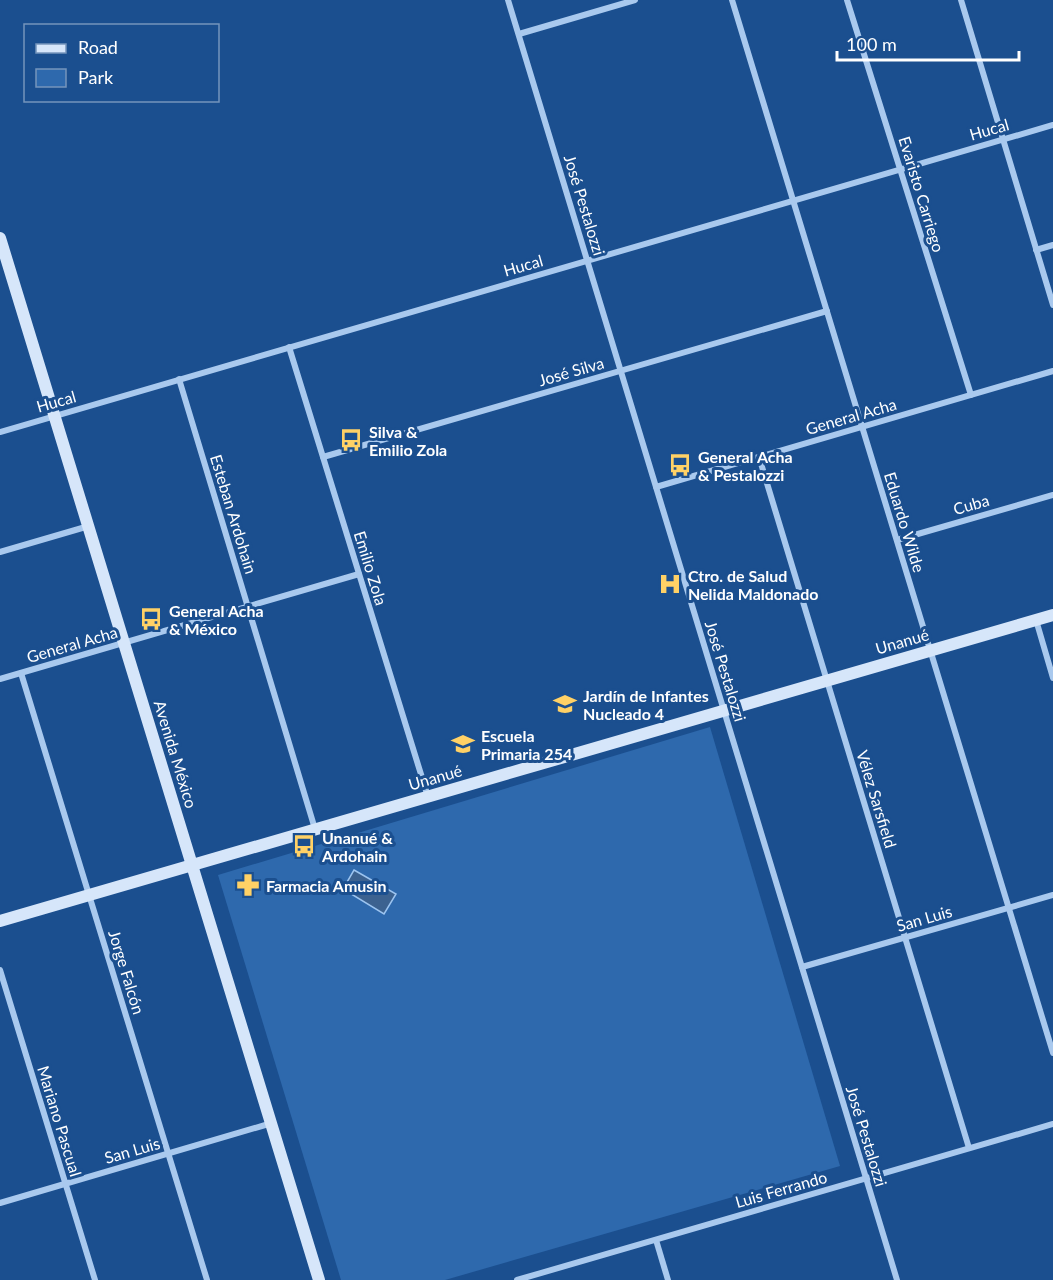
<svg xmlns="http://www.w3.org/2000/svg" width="1053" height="1280" font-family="Lato,sans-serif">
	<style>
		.green { fill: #2e69ad }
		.water { fill: #3c6290; stroke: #9cc4f0; stroke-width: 1.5 }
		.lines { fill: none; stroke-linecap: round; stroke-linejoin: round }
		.street { stroke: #a9c9ee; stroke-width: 6 }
		.secondary { stroke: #d6e6fa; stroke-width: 12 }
		.labels { text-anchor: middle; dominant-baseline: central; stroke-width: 6; stroke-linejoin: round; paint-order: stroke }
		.street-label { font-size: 16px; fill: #fff; stroke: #1b4f8f }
		.poi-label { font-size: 16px; font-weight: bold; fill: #fff; stroke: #1b4f8f; text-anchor: start }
	</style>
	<rect width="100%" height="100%" fill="#1b4f8f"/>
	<!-- green -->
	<path class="green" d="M710,727l130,439 -395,114h-104l-123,-405z"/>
	<!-- water -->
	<path class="water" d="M354,870l42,24 -12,20 -41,-25z"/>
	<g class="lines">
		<!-- street -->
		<g class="street">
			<path d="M508,0l389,1280"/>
			<path d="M732,0l321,1053"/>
			<path d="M847,0l124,395"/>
			<path d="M961,0l92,305"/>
			<path d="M519,34l116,-34"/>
			<path d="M1036,250l17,-5"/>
			<path d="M289,347l139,450"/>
			<path d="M179,379l136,450"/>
			<path d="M0,432l1053,-307"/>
			<path d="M323,457l504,-146"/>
			<path d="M759,457l210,691"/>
			<path d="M656,487l397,-116"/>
			<path d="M897,540l156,-45"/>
			<path d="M0,552l89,-26"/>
			<path d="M1036,620l17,58"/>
			<path d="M21,673l186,607"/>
			<path d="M0,679l359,-105"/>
			<path d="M802,967l251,-72"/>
			<path d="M0,970l95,310"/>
			<path d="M0,1203l272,-80"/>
			<path d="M656,1240l12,40"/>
			<path d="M517,1280l536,-156"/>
		</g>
		<!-- secondary -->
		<g class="secondary">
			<path d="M0,238l319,1042"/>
			<path d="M0,921l1053,-306"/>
		</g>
	</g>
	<!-- icons -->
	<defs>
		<g id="bus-bare" transform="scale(1.8)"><path d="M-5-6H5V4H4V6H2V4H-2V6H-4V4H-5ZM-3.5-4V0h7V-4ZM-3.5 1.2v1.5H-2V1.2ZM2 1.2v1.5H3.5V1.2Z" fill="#ffd166" stroke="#1b4f8f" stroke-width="2.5" paint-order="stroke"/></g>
		<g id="hospital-bare" transform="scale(1.8)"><path d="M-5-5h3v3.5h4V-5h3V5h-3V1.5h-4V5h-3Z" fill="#ffd166" stroke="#1b4f8f" stroke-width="2.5" paint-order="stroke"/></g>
		<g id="school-bare" transform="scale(1.8)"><path d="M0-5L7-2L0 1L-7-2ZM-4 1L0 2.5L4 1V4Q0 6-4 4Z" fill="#ffd166" stroke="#1b4f8f" stroke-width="2.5" paint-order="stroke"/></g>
		<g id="pharmacy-bare" transform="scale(1.8)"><path d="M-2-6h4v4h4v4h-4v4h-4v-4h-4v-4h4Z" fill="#ffd166" stroke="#1b4f8f" stroke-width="2.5" paint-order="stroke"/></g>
	</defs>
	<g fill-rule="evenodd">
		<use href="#bus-bare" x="351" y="440"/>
		<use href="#bus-bare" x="680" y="465"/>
		<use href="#hospital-bare" x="670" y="584"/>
		<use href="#bus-bare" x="151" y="619"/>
		<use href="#school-bare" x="565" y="704"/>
		<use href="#school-bare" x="463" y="744"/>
		<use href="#bus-bare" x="304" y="846"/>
		<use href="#pharmacy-bare" x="248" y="885"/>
	</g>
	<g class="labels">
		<!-- street labels -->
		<g class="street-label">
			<text transform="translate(989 129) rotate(-16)">Hucal</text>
			<text transform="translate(922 194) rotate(73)">Evaristo Carriego</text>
			<text transform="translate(585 205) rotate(73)">José Pestalozzi</text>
			<text transform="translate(523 265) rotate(-16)">Hucal</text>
			<text transform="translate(571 371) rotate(-16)">José Silva</text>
			<text transform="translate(56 401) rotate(-16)">Hucal</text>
			<text transform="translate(851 416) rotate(-16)">General Acha</text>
			<text transform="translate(971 504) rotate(-16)">Cuba</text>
			<text transform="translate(234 514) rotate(73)">Esteban Ardohain</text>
			<text transform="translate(905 522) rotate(73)">Eduardo Wilde</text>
			<text transform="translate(371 568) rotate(73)">Emilio Zola</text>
			<text transform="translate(902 641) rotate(-16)">Unanué</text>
			<text transform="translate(72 644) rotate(-16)">General Acha</text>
			<text transform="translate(726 671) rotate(73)">José Pestalozzi</text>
			<text transform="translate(176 754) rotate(73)">Avenida México</text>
			<text transform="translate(435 777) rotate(-16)">Unanué</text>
			<text transform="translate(877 799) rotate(73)">Vélez Sarsfield</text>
			<text transform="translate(924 918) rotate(-16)">San Luis</text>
			<text transform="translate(127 972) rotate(73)">Jorge Falcón</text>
			<text transform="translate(60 1121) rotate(73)">Mariano Pascual</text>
			<text transform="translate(867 1136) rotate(73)">José Pestalozzi</text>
			<text transform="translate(132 1150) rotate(-16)">San Luis</text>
			<text transform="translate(781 1189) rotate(-16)">Luis Ferrando</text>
		</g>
		<!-- poi labels -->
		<g class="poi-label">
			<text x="369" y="431">Silva &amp;<tspan x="369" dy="18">Emilio Zola</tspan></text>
			<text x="698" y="456">General Acha<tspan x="698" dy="18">&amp; Pestalozzi</tspan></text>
			<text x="688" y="575">Ctro. de Salud<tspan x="688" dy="18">Nelida Maldonado</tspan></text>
			<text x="169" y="610">General Acha<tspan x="169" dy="18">&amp; México</tspan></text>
			<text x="583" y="695">Jardín de Infantes<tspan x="583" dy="18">Nucleado 4</tspan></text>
			<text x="481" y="735">Escuela<tspan x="481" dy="18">Primaria 254</tspan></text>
			<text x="322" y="837">Unanué &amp;<tspan x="322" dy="18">Ardohain</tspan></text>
			<text x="266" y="885">Farmacia Amusin</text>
		</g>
	</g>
	<!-- legend -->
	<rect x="24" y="24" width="195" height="78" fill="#1b4f8f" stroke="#7695bc" stroke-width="1.5"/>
	<rect x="36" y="44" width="30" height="9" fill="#d6e6fa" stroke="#7695bc" stroke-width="1.5"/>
	<text x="78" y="54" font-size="18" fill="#ffffff">Road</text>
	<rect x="36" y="69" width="30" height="18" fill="#2e69ad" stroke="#7695bc" stroke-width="1.5"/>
	<text x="78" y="84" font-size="18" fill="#ffffff">Park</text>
	<!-- scale -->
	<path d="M837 51v9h182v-9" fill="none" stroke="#ffffff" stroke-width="3"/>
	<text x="846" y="51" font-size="18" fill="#ffffff" stroke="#1b4f8f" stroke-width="4.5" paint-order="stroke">100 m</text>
</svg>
